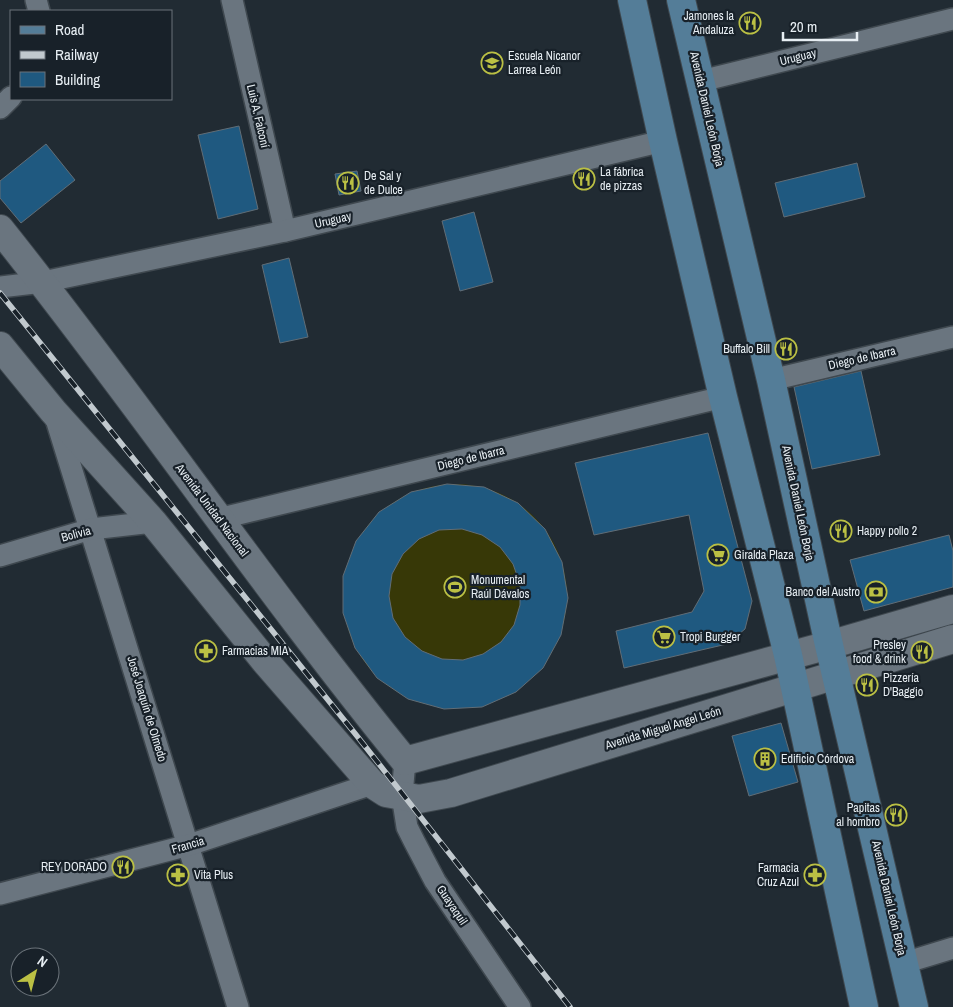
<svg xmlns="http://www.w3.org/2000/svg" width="953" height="1007" font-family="'Archivo Narrow',sans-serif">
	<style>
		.green { fill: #373807 }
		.building { fill: #1f5980; stroke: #616d76; fill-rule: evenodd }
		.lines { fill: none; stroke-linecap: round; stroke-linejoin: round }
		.minor-casing { stroke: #3f484f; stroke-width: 24 }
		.tertiary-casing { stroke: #3f484f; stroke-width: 30 }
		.secondary-casing { stroke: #3f484f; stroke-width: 30 }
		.minor { stroke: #6a757f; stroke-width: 21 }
		.tertiary { stroke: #6a757f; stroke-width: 28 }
		.secondary { stroke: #547d98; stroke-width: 28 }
		.rail-casing { stroke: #c1c9ce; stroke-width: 5.5 }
		.rail { stroke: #182129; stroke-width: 4; stroke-dasharray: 11; stroke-linecap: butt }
		.labels { text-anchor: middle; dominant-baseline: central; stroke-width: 4.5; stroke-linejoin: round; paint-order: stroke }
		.poi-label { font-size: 12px; fill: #e7eef3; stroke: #182129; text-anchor: start }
		.street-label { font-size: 12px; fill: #e7eef3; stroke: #182129 }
	</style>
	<rect width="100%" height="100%" fill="#212b33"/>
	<!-- green -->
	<circle class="green" cx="455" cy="596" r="112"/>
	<!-- building -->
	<g class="building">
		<path d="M239,126l19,83 -40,10 -20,-84z"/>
		<path d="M46,144l29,36 -54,43 -21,-25v-17z"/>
		<path d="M857,163l8,34 -81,20 -9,-34z"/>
		<path d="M357,171l4,20 -22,4 -4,-21z"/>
		<path d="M474,212l19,70 -33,9 -18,-70z"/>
		<path d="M289,258l19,79 -28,6 -18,-78z"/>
		<path d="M861,371l19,84 -68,14 -18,-82z"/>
		<path d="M708,433l44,168 -7,28 -18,15 -103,24 -8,-37 76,-19 12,-21 -15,-76 -95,20 -19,-72z"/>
		<path d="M447,484l37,3 34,16 27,26 17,33 6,36 -7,37 -18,33 -27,24 -34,15 -38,2 -36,-10 -31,-21 -22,-30 -12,-35v-37l13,-35 23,-29 32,-20zM462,529l20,6 18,12 13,17 7,20v21l-6,20 -13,17 -18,12 -20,6 -21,-1 -20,-8 -17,-14 -12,-19 -4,-22 3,-22 11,-20 16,-15 20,-9z"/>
		<path d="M949,535l4,16v36l-89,24 -14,-51z"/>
		<path d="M781,723l17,59 -49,14 -17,-60z"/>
	</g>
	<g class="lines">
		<!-- minor casing -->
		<g class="minor-casing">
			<g id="minor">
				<path d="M36,0l3,11"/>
				<path d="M232,0l53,231"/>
				<path d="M701,81l252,-62"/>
				<path d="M0,108l11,-11"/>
				<path d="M0,287l43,-5 242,-51 378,-90"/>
				<path d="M771,380l182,-43"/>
				<path d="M55,416l183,591"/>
				<path d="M218,519l505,-122"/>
				<path d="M0,556l91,-27 62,-7"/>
				<path d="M405,761l-3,34 5,32 7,14 21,40 85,126"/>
				<path d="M0,894l189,-49 183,-61"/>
				<path d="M904,963l49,-15"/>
			</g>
		</g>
		<!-- tertiary casing -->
		<g class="tertiary-casing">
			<g id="tertiary">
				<path d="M0,229c139,174 264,359 405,532l424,-116 124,-36"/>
				<path d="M0,346l53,65 100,111 112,139 107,123 14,9 33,6 32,-6 502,-154"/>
			</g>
		</g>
		<!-- secondary casing -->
		<g class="secondary-casing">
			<g id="secondary">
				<path d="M632,0l31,141 60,256 65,258 76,352"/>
				<path d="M681,0l90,380 58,265 85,362"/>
			</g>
		</g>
		<!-- minor -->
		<use href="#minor" class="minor"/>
		<!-- tertiary -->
		<use href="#tertiary" class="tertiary"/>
		<!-- secondary -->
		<use href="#secondary" class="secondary"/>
		<!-- rail casing -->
		<g class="rail-casing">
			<path id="rail" d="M0,293l357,443 213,271"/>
		</g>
		<!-- rail -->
		<use href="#rail" class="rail"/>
	</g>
	<!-- icons -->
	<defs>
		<g id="restaurant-ring" transform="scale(1.125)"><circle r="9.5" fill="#182129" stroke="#bbc044" stroke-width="1.5"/><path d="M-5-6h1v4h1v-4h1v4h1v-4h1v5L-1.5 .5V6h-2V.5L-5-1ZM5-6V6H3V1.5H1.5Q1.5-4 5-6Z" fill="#bbc044"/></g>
		<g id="school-ring" transform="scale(1.125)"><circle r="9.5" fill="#182129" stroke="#bbc044" stroke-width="1.5"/><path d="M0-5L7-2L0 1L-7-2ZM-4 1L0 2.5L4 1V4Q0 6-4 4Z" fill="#bbc044"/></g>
		<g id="supermarket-ring" transform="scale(1.125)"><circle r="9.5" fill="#182129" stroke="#bbc044" stroke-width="1.5"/><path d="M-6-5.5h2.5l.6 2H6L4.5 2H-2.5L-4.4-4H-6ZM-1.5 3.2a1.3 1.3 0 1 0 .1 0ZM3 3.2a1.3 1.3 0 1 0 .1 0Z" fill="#bbc044"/></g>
		<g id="stadium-ring" transform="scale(1.125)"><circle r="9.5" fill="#182129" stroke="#bbc044" stroke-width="1.5"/><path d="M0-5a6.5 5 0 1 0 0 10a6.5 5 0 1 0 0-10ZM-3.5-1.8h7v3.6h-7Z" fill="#bbc044"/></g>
		<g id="bank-ring" transform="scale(1.125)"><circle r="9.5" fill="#182129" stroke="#bbc044" stroke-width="1.5"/><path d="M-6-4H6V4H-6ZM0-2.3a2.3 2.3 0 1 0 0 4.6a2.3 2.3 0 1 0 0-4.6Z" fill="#bbc044"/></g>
		<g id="pharmacy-ring" transform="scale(1.125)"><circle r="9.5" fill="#182129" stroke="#bbc044" stroke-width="1.5"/><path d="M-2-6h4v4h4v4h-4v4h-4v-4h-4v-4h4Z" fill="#bbc044"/></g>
		<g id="building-ring" transform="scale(1.125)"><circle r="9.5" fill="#182129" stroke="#bbc044" stroke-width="1.5"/><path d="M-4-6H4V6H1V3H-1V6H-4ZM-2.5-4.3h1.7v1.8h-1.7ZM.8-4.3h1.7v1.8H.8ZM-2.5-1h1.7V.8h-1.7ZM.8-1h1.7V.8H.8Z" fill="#bbc044"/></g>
	</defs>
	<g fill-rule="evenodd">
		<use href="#restaurant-ring" x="750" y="23"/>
		<use href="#school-ring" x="492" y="63"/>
		<use href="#restaurant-ring" x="584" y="179"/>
		<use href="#restaurant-ring" x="348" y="183"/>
		<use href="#restaurant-ring" x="786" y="349"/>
		<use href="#restaurant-ring" x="841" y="531"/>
		<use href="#supermarket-ring" x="718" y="555"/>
		<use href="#stadium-ring" x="455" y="587"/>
		<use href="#bank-ring" x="876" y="592"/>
		<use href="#supermarket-ring" x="664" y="637"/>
		<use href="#pharmacy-ring" x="206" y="651"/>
		<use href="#restaurant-ring" x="922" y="652"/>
		<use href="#restaurant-ring" x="867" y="685"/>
		<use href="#building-ring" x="765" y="759"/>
		<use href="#restaurant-ring" x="896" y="815"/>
		<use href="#restaurant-ring" x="123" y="867"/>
		<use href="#pharmacy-ring" x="178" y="875"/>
		<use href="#pharmacy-ring" x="815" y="875"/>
	</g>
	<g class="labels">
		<!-- poi labels -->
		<g class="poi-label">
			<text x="734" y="16" text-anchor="end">Jamones la<tspan x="734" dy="14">Andaluza</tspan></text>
			<text x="508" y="56">Escuela Nicanor<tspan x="508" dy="14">Larrea León</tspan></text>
			<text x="600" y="172">La fábrica<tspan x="600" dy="14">de pizzas</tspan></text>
			<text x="364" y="176">De Sal y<tspan x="364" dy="14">de Dulce</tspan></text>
			<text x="770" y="349" text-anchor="end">Buffalo Bill</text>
			<text x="857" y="531">Happy pollo 2</text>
			<text x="734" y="555">Giralda Plaza</text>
			<text x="471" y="580">Monumental<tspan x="471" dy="14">Raúl Dávalos</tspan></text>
			<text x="860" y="592" text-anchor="end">Banco del Austro</text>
			<text x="680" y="637">Tropi Burgger</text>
			<text x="906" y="645" text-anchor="end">Presley<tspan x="906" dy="14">food &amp; drink</tspan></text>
			<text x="222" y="651">Farmacias MIA</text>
			<text x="883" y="678">Pizzería<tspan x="883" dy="14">D'Baggio</tspan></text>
			<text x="781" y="759">Edificio Córdova</text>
			<text x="880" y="808" text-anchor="end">Papitas<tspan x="880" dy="14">al hombro</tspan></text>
			<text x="107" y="867" text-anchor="end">REY DORADO</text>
			<text x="799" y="868" text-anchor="end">Farmacia<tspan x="799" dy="14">Cruz Azul</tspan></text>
			<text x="194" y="875">Vita Plus</text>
		</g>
		<!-- street labels -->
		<g class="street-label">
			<text transform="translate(798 57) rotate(-14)">Uruguay</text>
			<text transform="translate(707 109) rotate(77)">Avenida Daniel León Borja</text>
			<text transform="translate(258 116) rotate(77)">Luis A. Falconí</text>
			<text transform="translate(333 220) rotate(-13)">Uruguay</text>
			<text transform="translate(862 358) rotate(-13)">Diego de Ibarra</text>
			<text transform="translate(471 458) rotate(-14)">Diego de Ibarra</text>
			<text transform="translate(798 503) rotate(78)">Avenida Daniel León Borja</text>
			<text transform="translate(212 510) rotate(53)">Avenida Unidad Nacional</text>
			<text transform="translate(76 534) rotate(-15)">Bolivia</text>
			<text transform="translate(147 709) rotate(73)">José Joaquín de Olmedo</text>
			<text transform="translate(663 728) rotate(-17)">Avenida Miguel Angel León</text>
			<text transform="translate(188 845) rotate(-16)">Francia</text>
			<text transform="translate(889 898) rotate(77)">Avenida Daniel León Borja</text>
			<text transform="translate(452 905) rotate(56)">Guayaquil</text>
		</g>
	</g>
	<!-- legend -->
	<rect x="10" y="10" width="162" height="90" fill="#182129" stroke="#6b737a"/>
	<rect x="20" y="26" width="25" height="8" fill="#547d98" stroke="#6b737a"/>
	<text x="55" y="35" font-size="15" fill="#e7eef3">Road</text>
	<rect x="20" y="51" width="25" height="8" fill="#c1c9ce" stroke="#6b737a"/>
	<text x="55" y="60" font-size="15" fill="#e7eef3">Railway</text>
	<rect x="20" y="72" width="25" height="15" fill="#1f5980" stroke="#6b737a"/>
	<text x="55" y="85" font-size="15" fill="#e7eef3">Building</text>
	<!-- north arrow -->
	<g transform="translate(35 972) rotate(36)"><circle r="24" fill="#182129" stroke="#6b737a"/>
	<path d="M0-4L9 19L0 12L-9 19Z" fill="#bbc044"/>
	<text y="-8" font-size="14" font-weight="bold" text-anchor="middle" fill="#e7eef3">N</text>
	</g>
	<!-- scale -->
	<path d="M783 32v8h74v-8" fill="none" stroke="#e7eef3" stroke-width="2.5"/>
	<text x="790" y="32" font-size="15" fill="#e7eef3" stroke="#182129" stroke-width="4" paint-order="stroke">20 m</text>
</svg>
